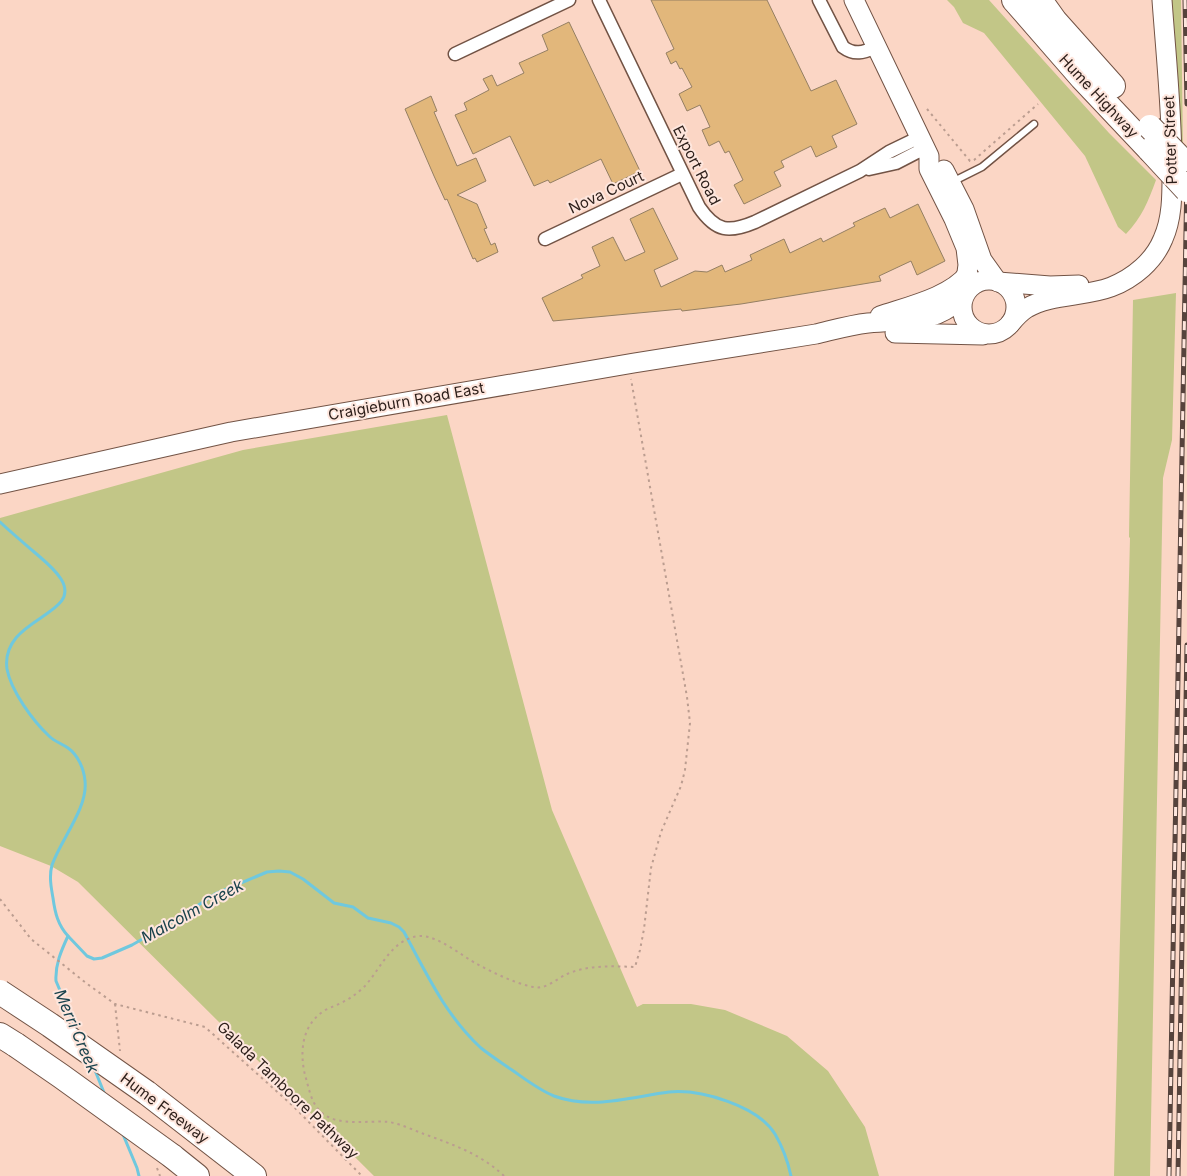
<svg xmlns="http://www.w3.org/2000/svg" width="1187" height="1176" font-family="Inter,sans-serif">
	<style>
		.green { fill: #c2c687 }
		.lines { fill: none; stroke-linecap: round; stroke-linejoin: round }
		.stream { stroke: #6fc8de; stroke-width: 3 }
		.building { fill: #e2b77b; stroke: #947f63 }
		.lane-casing { stroke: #725345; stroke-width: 9 }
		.street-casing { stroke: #725345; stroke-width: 15 }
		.secondary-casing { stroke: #725345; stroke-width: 21 }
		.highway-casing { stroke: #725345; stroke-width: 26 }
		.path { stroke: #bb9d90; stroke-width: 2; stroke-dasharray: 2.5 4; stroke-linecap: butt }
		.lane { stroke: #fff; stroke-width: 6 }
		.street { stroke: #fff; stroke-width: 12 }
		.secondary { stroke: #fff; stroke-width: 19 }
		.highway { stroke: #fff; stroke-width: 24 }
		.rail-casing { stroke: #56433c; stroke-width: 5 }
		.rail { stroke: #fee6dd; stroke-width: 3; stroke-dasharray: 9; stroke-linecap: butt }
		.highway-bridge-casing { stroke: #725345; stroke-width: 26; stroke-linecap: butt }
		.highway-bridge { stroke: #fff; stroke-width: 24 }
		.labels { text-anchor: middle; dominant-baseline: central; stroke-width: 4; stroke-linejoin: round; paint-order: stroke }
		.street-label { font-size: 15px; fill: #2c1e19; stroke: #fee6dd }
		.water-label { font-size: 16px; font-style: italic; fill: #19424c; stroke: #fee6dd }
	</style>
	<rect width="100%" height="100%" fill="#fbd6c5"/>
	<!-- green -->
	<g class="green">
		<path d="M947,0h42l120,133 47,47c-8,22 -14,37 -30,54l-8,-7 -33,-71 -101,-123 -21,-10 -9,-16z"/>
		<path d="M1168,0h13l2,150 -5,-6z"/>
		<path d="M1176,293l-4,147 -9,38 -13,698h-36l16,-638 -1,-1 4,-237z"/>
		<path d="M447,415l105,395 85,197 6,-3h48l34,6 62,26 41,35 37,56 14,49h-505l-296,-294 -27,-16 -51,-20v-328l243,-68z"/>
	</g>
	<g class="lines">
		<!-- stream -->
		<g class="stream">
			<path d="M0,522c13,12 26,23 40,35 7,6 16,14 21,22 23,37 -61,38 -54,90 4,22 26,52 42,67 6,6 12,7 19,12 10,7 16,21 17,33 3,27 -24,58 -33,84 -3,11 -1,22 1,33 2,15 5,27 15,38 -7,15 -13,29 -12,45l22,52"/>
			<path d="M68,936l19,20 7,3 8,-1 30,-13 47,-27 36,-24 52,-22 12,-1 11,1 13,7 31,24 19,4 15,11 23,5 8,4 5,5c22,41 42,84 77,116 10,8 21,15 31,22 13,9 27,20 42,26 38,14 77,1 115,-4 32,-3 89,14 106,42 7,12 13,28 16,42"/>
			<path d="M94,1068l11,27"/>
			<path d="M122,1132l15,36 2,8"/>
		</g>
	</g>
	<!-- building -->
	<g class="building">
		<path d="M651,0h116l44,91 25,-11 21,44 -25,12 5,11 -21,10 -5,-11 -30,15 3,6 -10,5 7,14 -37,18 -10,-19 9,-5 -14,-29 -4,2 -6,-12 -10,5 -7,-16 8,-3 -10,-22 -13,6 -8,-17 13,-7 -10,-19 -2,1 -4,-8 -5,3 -5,-11 8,-4z"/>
		<path d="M569,22l71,149 -27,13 -12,-25 -51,24 -2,-3 -14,6 -24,-50 -37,18 -18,-39 12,-5 -3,-7 25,-13 -6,-11 9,-4 5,11 27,-13 -5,-10 29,-13 -6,-15z"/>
		<path d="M431,96l6,15 -3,1 23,54 19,-8 10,23 -29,14 20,9 10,24 -3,1 7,16 4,-2 3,9 -21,10 -2,-4 -2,1 -26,-60 -2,1 -11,-24 -29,-67z"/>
		<path d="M918,204l27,57 -28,14 -6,-14 -32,15 2,5 -36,6 -104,17 -59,7 -1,-2 -128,12 -11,-23 41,-20 -2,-3 19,-9 -8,-19 21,-10 12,24 20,-9 -15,-33 23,-11 25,51 -24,11 7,17 34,-16 12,1 15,-7 3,7 27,-12 -2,-5 34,-16 6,14 31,-15 2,4 32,-16 -2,-3 32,-15 5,10z"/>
	</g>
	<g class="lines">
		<!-- lane casing -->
		<g class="lane-casing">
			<path id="lane" d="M952,182l30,-15 52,-43"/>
		</g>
		<!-- street casing -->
		<g class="street-casing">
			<g id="street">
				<path d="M599,0l100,207c17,25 30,26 56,15l105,-51 29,-19 31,-15"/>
				<path d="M819,0l24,47c12,9 21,5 34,0"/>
				<path d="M455,54l114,-54"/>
				<path d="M869,169l27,-6 29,-15"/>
				<path d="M545,239l137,-65"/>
			</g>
		</g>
		<!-- secondary casing -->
		<g class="secondary-casing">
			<g id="secondary">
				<path d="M854,0l75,156v13l25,50 12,29 2,17 -4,30"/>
				<path d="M944,170l20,39 18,51 15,21"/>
				<circle cx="989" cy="307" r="27"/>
				<path d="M998,282l52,4 29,-1"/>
				<path d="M880,316c26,-9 71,-19 88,-42"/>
				<path d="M1010,324c5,-6 10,-12 17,-16 23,-14 58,-11 84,-21 23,-9 43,-26 52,-48 10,-22 9,-48 9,-72 0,-56 -6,-111 -10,-167"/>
				<path d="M895,333l88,2"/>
				<path d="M0,484l231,-52 403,-69 182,-29c17,-4 34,-9 52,-11 39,-4 62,3 94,-25"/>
			</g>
		</g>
		<!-- highway casing -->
		<g class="highway-casing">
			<g id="highway">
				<path d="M1014,0l68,78 68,72"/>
				<path d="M1040,0l15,21 58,65"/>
				<path d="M0,1035l16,10"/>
				<path d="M147,1093l107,83"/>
				<path d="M172,1156l25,20"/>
			</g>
		</g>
		<!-- path -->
		<g class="path">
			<path d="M927,109l43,52 4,-1 64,-56"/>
			<path d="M0,899l31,40 55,44 29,21 90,23 88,79 69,70"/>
			<path d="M115,1004l5,47"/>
			<path d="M157,1168l3,8"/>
			<path d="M504,1176c-23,-22 -50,-31 -80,-42 -11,-4 -23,-10 -35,-12 -21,-2 -50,5 -67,-9 -11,-9 -13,-25 -17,-38 -5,-21 -4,-47 16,-62 3,-3 9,-5 13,-7 11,-4 20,-10 29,-18 17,-17 28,-50 57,-52 17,-1 42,20 57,28 17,9 37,19 56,23 13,3 23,-8 34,-13 21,-9 45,-8 68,-7l5,-17 4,-21 7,-61 10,-36 20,-46 4,-16 5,-47 -3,-26 -56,-318"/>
		</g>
		<!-- lane -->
		<use href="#lane" class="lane"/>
		<!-- street -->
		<use href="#street" class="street"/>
		<!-- secondary -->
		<use href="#secondary" class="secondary"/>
		<!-- highway -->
		<use href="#highway" class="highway"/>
		<!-- rail casing -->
		<g class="rail-casing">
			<g id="rail">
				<path d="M1185,0l2,104"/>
				<path d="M1169,1176l18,-999"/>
				<path d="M1178,1176l9,-531"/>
			</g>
		</g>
		<!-- rail -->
		<use href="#rail" class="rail"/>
		<!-- highway-bridge casing -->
		<g class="highway-bridge-casing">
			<g id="highway-bridge">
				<path d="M1150,127l32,33"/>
				<path d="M1150,150l37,40"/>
				<path d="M0,992l50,33 97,68"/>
				<path d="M16,1045l45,31 111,80"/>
			</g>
		</g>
		<!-- highway-bridge -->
		<use href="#highway-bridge" class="highway-bridge"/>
	</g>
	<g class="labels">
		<!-- street labels -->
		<g class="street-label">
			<text transform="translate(1099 96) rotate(47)">Hume Highway</text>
			<text transform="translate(1170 140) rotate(-92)">Potter Street</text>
			<text transform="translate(697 165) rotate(63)">Export Road</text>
			<text transform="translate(606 192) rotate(-25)">Nova Court</text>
			<text transform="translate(406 401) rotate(-10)">Craigieburn Road East</text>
			<text transform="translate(288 1090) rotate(44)">Galada Tamboore Pathway</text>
			<text transform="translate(165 1108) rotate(37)">Hume Freeway</text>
		</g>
		<!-- water labels -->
		<g class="water-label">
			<text transform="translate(192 911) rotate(-29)">Malcolm Creek</text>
			<text transform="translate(77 1031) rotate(67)">Merri Creek</text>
		</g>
	</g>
</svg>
